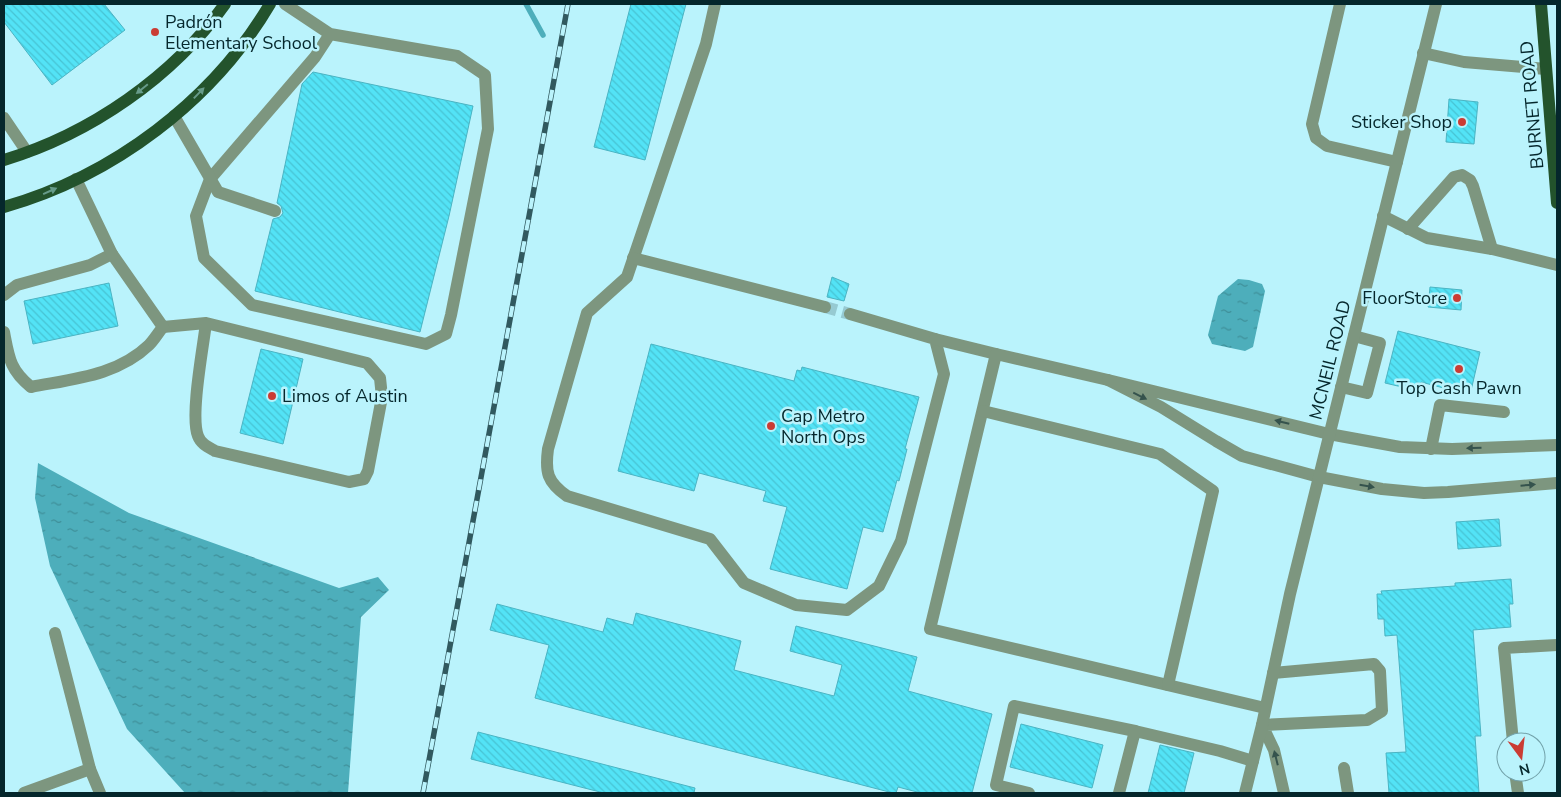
<svg xmlns="http://www.w3.org/2000/svg" width="1561" height="797" font-family="'Nunito Sans',sans-serif">
	<style>
		.water { fill: url(#water-ripples) }
		.lines { fill: none; stroke-linecap: round; stroke-linejoin: round }
		.stream { stroke: #4daebb; stroke-width: 5.5 }
		.building { fill: url(#building-back-hatch); stroke: #4ab4c3 }
		.minor-tunnel { stroke: #96cad2; stroke-width: 12; stroke-dasharray: 12 6; stroke-linecap: butt }
		.minor { stroke: #7d967f; stroke-width: 12 }
		.major { stroke: #23532c; stroke-width: 12 }
		.rail-casing { stroke: #31595f; stroke-width: 5.5 }
		.rail { stroke: #baf3fc; stroke-width: 4; stroke-dasharray: 11; stroke-linecap: butt }
		.oneway { fill: #679b8a }
		.oneway2 { fill: #35534d }
		.poi-dot { fill: #ca3c34; stroke: #baf3fc; stroke-width: 2 }
		.labels { text-anchor: middle; dominant-baseline: central; stroke-width: 5; stroke-linejoin: round; paint-order: stroke }
		.poi-label { font-size: 18px; fill: #05272c; stroke: #baf3fc; text-anchor: start }
		.street-label { font-size: 18px; fill: #05272c; stroke: #baf3fc }
	</style>
	<defs>
		<pattern id="water-ripples" width="26" height="14" patternUnits="userSpaceOnUse" patternTransform="scale(1.25)"><rect width="26" height="14" fill="#4daebb"/><path d="M2 4q2-2 4 0t4 0M15 11q2-2 4 0t4 0" fill="none" stroke="#3e8e98"/></pattern>
		<pattern id="building-back-hatch" width="6" height="6" patternUnits="userSpaceOnUse" patternTransform="scale(1.25)"><rect width="6" height="6" fill="#53e3f6"/><path d="M-1 5l2 2M0 0l6 6M5-1l2 2" fill="none" stroke="#47c3d3"/></pattern>
	</defs>
	<rect width="100%" height="100%" fill="#baf3fc"/>
	<!-- water -->
	<g class="water">
		<path d="M1238,279l11,1 13,4 3,7 -12,56 -8,4 -33,-7 -4,-9 10,-39z"/>
		<path d="M38,463l91,50 210,75 39,-11 11,13 -28,27 -13,176h-163l-58,-64 -77,-163 -15,-68z"/>
	</g>
	<g class="lines">
		<!-- stream -->
		<path class="stream" d="M526,4l17,31"/>
	</g>
	<!-- building -->
	<g class="building">
		<path d="M4,4h100l21,26 -73,55 -48,-63z"/>
		<path d="M631,4h55l-41,156 -51,-13z"/>
		<path d="M313,72l160,34 -24,110 -29,116 -165,-41 18,-72 7,-2 3,-4 -2,-7 -4,-3 25,-119z"/>
		<path d="M1449,99l29,3 -4,42 -28,-2z"/>
		<path d="M832,277l17,7 -5,17 -17,-4z"/>
		<path d="M109,283l9,43 -85,18 -9,-43z"/>
		<path d="M1430,287l32,3 -1,20 -33,-3z"/>
		<path d="M1398,331l82,21 -10,43 -49,-13 -2,9 -34,-8z"/>
		<path d="M651,344l143,37 3,-11 4,1 1,-4 117,30 -14,52h2l-8,32 -2,-1 -14,52 -20,-5 -16,62 -77,-20 17,-62 -24,-6 3,-10 -67,-18 -5,18 -76,-20z"/>
		<path d="M261,349l42,10 -20,85 -43,-11z"/>
		<path d="M1499,519l2,27 -43,3 -2,-27z"/>
		<path d="M1511,579l2,25h-4l2,23 -38,3 8,106h-6l4,57h-90l-3,-40 20,-1 -9,-117 -12,1 -1,-17h-6l-1,-25h5l-1,-3 74,-5v-3z"/>
		<path d="M497,604l106,28 4,-14 26,7 3,-12 105,28 -7,29 100,26 8,-31 -52,-14 6,-25 121,31 -9,34 84,23 -20,79h-51l-23,-6 -2,6h-3l-208,-54 -150,-41 14,-53 -59,-15z"/>
		<path d="M1021,724l82,21 -11,43 -82,-21z"/>
		<path d="M478,732l217,56 -1,5h-90l-133,-34z"/>
		<path d="M1160,745l34,8 -10,40h-36z"/>
	</g>
	<g class="lines">
		<!-- minor-tunnel -->
		<path class="minor-tunnel" d="M825,307l25,7"/>
		<!-- minor -->
		<g class="minor">
			<path d="M285,4l45,30 -15,23 -105,122 -14,37 8,42 48,47 174,39 20,-10 5,-19 37,-186 -3,-54 -28,-19 -127,-22"/>
			<path d="M715,4l-9,40 -79,233 -40,36 -39,136c-3,23 -1,33 19,47l143,43 34,44 52,22 51,5 32,-24 22,-45 43,-167 -9,-35 -85,-25"/>
			<path d="M1340,4l-28,120 4,14 11,8 70,16"/>
			<path d="M1423,53l41,9 82,7"/>
			<path d="M174,116l44,76 57,19"/>
			<path d="M4,118l23,34"/>
			<path d="M1383,216l44,22 65,11 65,16"/>
			<path d="M1408,229l46,-52 8,-2 8,5 3,6 19,63"/>
			<path d="M633,258l192,49"/>
			<path d="M4,295l13,-10 73,-20 22,-11"/>
			<path d="M163,327l43,-4 161,40 13,15 2,19 -14,74 -4,8 -15,3 -134,-31c-7,-4 -14,-7 -17,-15 -8,-20 5,-88 8,-113"/>
			<path d="M4,332c5,26 6,38 27,55 41,-8 86,-11 118,-42 5,-5 9,-12 14,-18l-51,-73 -36,-75"/>
			<path d="M935,339l61,15"/>
			<path d="M1108,380l-112,-26 -66,275 335,79"/>
			<path d="M1341,387l26,6 13,-50 -26,-7"/>
			<path d="M983,411l177,43 53,37 -45,194"/>
			<path d="M1557,445l-105,4 -52,-2 -71,-13 -221,-54 53,27 55,34 26,15 77,21 63,12 42,4 24,-1 109,-9"/>
			<path d="M1431,449l9,-44 64,7"/>
			<path d="M55,633l35,136"/>
			<path d="M1273,673l101,-9 6,7 2,40 -15,9 -105,5 12,25 10,43"/>
			<path d="M1513,742l-9,-94 53,-3"/>
			<path d="M1344,768l4,25"/>
			<path d="M1515,772l3,21"/>
			<path d="M24,793l66,-24 10,24"/>
			<path d="M1029,793l-33,-8 18,-79 121,25"/>
			<path d="M1119,793l16,-62 85,20 33,10"/>
			<path d="M1245,793l17,-68 28,-131 146,-590"/>
		</g>
		<!-- major -->
		<g class="major">
			<path d="M1541,4l16,199"/>
			<path d="M4,160c86,-26 169,-83 221,-156"/>
			<path d="M4,207c109,-31 209,-106 266,-203"/>
		</g>
		<!-- rail casing -->
		<g class="rail-casing">
			<path id="rail" d="M423,793l145,-789"/>
		</g>
		<!-- rail -->
		<use href="#rail" class="rail"/>
	</g>
	<!-- one-way arrows -->
	<defs><path id="oneway-solid" d="M-6-.8H1V-3.2L6.5 0L1 3.2V.8H-6Z" transform="scale(1.25)"/></defs>
	<g class="oneway">
		<use href="#oneway-solid" transform="translate(142 89) rotate(141)"/>
		<use href="#oneway-solid" transform="translate(199 93) rotate(-46)"/>
		<use href="#oneway-solid" transform="translate(50 191) rotate(-24)"/>
	</g>
	<g class="oneway2">
		<use href="#oneway-solid" transform="translate(1140 396) rotate(26)"/>
		<use href="#oneway-solid" transform="translate(1282 422) rotate(-166)"/>
		<use href="#oneway-solid" transform="translate(1474 448) rotate(178)"/>
		<use href="#oneway-solid" transform="translate(1528 485) rotate(-5)"/>
		<use href="#oneway-solid" transform="translate(1367 486) rotate(10)"/>
		<use href="#oneway-solid" transform="translate(1276 758) rotate(-104)"/>
	</g>
	<!-- markers -->
	<g class="poi-dot">
		<circle cx="155" cy="32" r="5"/>
		<circle cx="1462" cy="122" r="5"/>
		<circle cx="1457" cy="298" r="5"/>
		<circle cx="1459" cy="369" r="5"/>
		<circle cx="272" cy="396" r="5"/>
		<circle cx="771" cy="426" r="5"/>
	</g>
	<g class="labels">
		<!-- poi labels -->
		<g class="poi-label">
			<text x="165" y="22">Padrón<tspan x="165" dy="21">Elementary School</tspan></text>
			<text x="1452" y="122" text-anchor="end">Sticker Shop</text>
			<text x="1447" y="298" text-anchor="end">FloorStore</text>
			<text x="1459" y="388" text-anchor="middle">Top Cash Pawn</text>
			<text x="282" y="396">Limos of Austin</text>
			<text x="781" y="416">Cap Metro<tspan x="781" dy="21">North Ops</tspan></text>
		</g>
		<!-- street labels -->
		<g class="street-label">
			<text transform="translate(1532 105) rotate(-95)">BURNET ROAD</text>
			<text transform="translate(1330 360) rotate(-76)">MCNEIL ROAD</text>
		</g>
	</g>
	<!-- border -->
	<rect width="1561" height="797" fill="none" stroke="#05272c" stroke-width="10"/>
	<!-- north arrow -->
	<g transform="translate(1521 757) rotate(165)"><circle r="24" fill="#baf3fc" stroke="#72a1a9"/>
	<path d="M0-4L9 19L0 12L-9 19Z" fill="#ca3c34"/>
	<text y="-8" font-size="14" font-weight="bold" text-anchor="middle" fill="#05272c">N</text>
	</g>
</svg>
